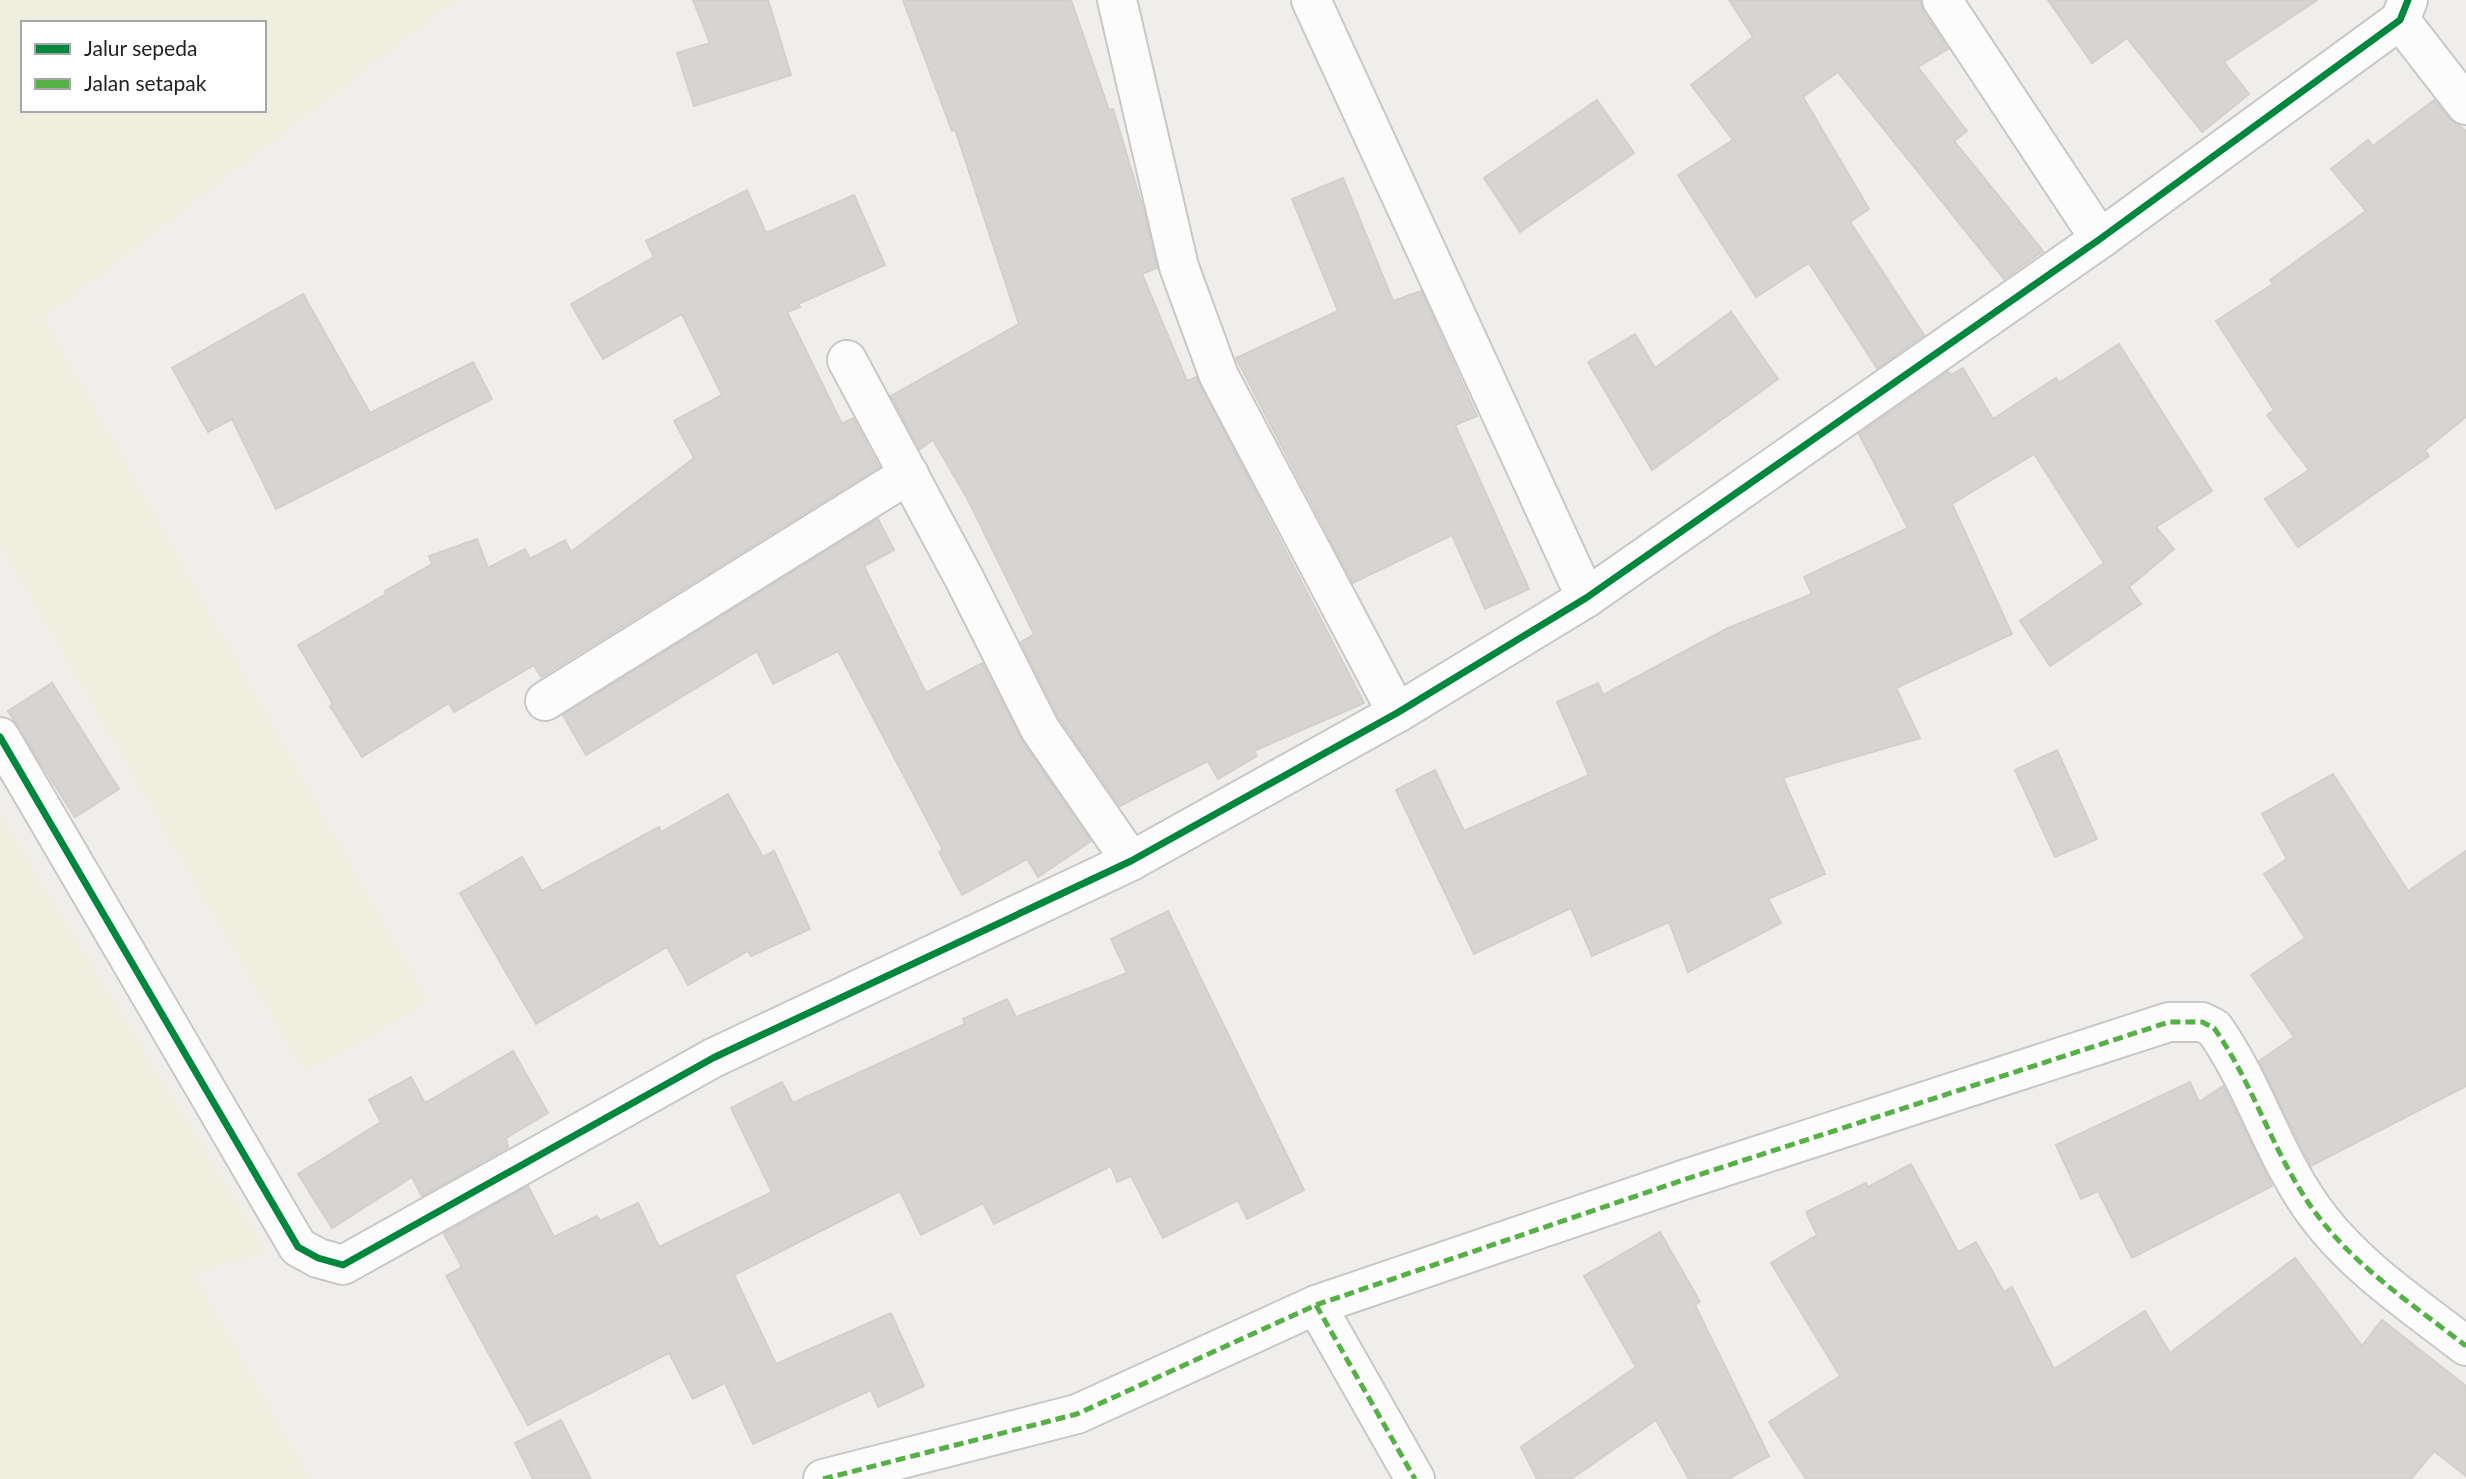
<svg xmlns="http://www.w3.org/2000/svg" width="2466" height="1479" font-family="Lato,sans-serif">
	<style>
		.farmland { fill: #efefdf; fill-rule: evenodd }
		.building { fill: #d7d4d2; stroke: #d3d0cc; stroke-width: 2 }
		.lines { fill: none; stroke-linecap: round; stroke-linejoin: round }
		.minor-casing { stroke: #c9c8c7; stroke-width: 42 }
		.minor { stroke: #fdfcfc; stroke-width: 38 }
		.quiet { stroke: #55b145; stroke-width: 5; stroke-dasharray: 10 5; stroke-linecap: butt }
		.cycleway-casing { stroke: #fff; stroke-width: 11 }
		.cycleway { stroke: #00873e; stroke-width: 7 }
	</style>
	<rect width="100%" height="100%" fill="#f0eeeb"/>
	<!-- farmland -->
	<g class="farmland">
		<path d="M0,0h456l-412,318 384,685 -123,70 -305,-530zM23,23h241v87h-241z"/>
		<path d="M0,815l267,438 -74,20 117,206h-310z"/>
	</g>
	<!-- building -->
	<g class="building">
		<path d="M693,0h75l23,75 -97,31 -17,-53 33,-10z"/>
		<path d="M903,0h168l38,110 4,-1 31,103 13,56 -15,6 45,107 9,-4 168,326 -110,48 3,5 -39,23 -10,-18 -88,45 -61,-88 -38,-76 13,-8 -67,-136 -34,-58 -13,9 -29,-53 128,-72 -64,-195 -3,2z"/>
		<path d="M1729,0h191l4,12 24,37 -30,18 49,64 -13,10 89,110 -39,28 -166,-207 -35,25 66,112 -19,13 74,113 -47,33 -68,-105 -53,34 -78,-122 55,-35 -42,-55 62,-48z"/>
		<path d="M2048,0h269l-93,62 25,32 -47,38 -75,-94 -35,25z"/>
		<path d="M1597,100l37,53 -114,79 -36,-54z"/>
		<path d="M2434,100l15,18 17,13v286l-41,33 4,6 -131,91 -33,-48 44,-29 -42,-55 7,-5 -58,-89 57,-37 -3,-4 96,-69 -35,-42 37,-29 5,6z"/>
		<path d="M1343,178l50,123 28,-10 56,125 -22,9 74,164 -44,20 -33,-74 -99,48 -117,-225 102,-47 -46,-112z"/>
		<path d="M747,190l19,43 88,-38 31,70 -87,39 2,3 -13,5 55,112 11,-6 26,49 -338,210 -7,-12 -80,47 -5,-9 -87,54 -32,-51 3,-2 -35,-59 88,-51 -1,-3 47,-27 -3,-8 48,-17 11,29 37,-19 5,10 35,-19 6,12 123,-94 -20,-37 48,-26 -40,-81 -79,45 -32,-55 83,-47 -8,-16z"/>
		<path d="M303,294l67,119 103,-51 19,37 -216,110 -44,-90 -24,13 -36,-64z"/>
		<path d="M1731,312l47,67 -126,91 -64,-108 47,-28 20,34z"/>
		<path d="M2119,344l93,147 -56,36 18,22 -45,38 12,17 -91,62 -30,-45 84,-58 -70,-109 -82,50 60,130 -116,54 24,50 -137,40 42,96 -57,25 13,24 -93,49 -19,-50 -77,34 -21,-48 -97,46 -78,-164 39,-20 29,61 125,-56 -32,-73 41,-19 5,12 125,-67 84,-34 -8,-17 104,-49 -49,-94 89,-62 3,3 12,-7 30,51 63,-41 3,5z"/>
		<path d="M878,519l16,31 -30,16 62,127 56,-30 40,78 69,100 -53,36 -11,-18 -65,36 -23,-43 4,-2 -105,-199 -65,33 -16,-33 -171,104 -23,-40z"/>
		<path d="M52,683l67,106 -44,28 -67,-106z"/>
		<path d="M2057,750l40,89 -42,18 -40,-87z"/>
		<path d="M2333,774l75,117 58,-40v235l-155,80 -52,-105 35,-24 -43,-62 54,-37 -41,-64 23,-15 -25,-45z"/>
		<path d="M728,794l35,63 11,-6 36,78 -59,27 -3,-5 -60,34 -21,-38 -131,77 -76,-131 62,-36 20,34 117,-64 2,5z"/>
		<path d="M1168,911l136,279 -57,29 -9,-19 -75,38 -32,-62 -14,6 -6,-16 -117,58 -11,-21 -62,32 -21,-44 -166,84 42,89 115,-51 33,73 -46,21 -7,-17 -118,54 -28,-61 -32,16 -24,-46 -141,72 -82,-149 16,-9 -18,-33 84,-48 26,51 43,-21 3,5 38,-18 21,44 113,-55 -41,-84 51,-26 11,21 172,-79 -2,-5 44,-20 9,18 111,-44 -16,-34z"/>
		<path d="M513,1051l35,62 -42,25 2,9 -86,49 -10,-19 -80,51 -34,-54 83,-52 -12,-22 42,-23 14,26z"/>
		<path d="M2190,1082l9,20 24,-16 49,100 -140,72 -34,-67 -17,8 -25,-54z"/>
		<path d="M1911,1164l47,88 18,-10 28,50 8,-5 42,82 91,-58 25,42 125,-95 67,88 20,-26 84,66v90l-32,-25 -23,28h-605l-37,-57 71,-46 -69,-113 46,-28 -11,-23 60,-29 2,4z"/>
		<path d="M1660,1232l40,70 -5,3 74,151 -41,23h-39l-33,-59 -85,59h-34l-16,-32 115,-80 -52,-91z"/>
		<path d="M561,1420l30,59h-58l-18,-36z"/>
	</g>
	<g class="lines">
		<!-- minor casing -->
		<g class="minor-casing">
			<g id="minor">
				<path d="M1117,0l62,267 40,109 178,337"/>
				<path d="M1311,0l275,598"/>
				<path d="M1942,0l158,239"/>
				<path d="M2400,20l66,85"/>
				<path d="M847,360l117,218 76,151 91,132"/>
				<path d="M545,701l364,-227"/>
				<path d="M0,737l298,510 20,11 25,7 370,-207 418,-197 266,-148 189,-115 514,-359 300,-219 8,-20"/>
				<path d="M1316,1305l99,174"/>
				<path d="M823,1479l254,-65 239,-109 370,-126 483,-157h33l12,6c42,59 61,134 107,192 39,50 95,87 145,126"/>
			</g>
		</g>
		<!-- minor -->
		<use href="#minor" class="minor"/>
		<!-- quiet -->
		<g class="quiet">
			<path d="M1316,1305l99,174"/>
			<path d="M823,1479l254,-65 239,-109 370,-126 483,-157h33l12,6c42,59 61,134 107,192 39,50 95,87 145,126"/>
		</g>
		<!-- cycleway casing -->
		<g class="cycleway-casing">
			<path id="cycleway" d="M0,737l298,510 20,11 25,7 370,-207 418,-197 266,-148 189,-115 514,-359 300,-219 8,-20"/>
		</g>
		<!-- cycleway -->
		<use href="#cycleway" class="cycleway"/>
	</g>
	<!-- legend -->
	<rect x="21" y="21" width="245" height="91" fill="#ffffff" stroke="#a7a7a7" stroke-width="2"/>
	<rect x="35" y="44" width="35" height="10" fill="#00873e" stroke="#a7a7a7" stroke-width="2"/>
	<text x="84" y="56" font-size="21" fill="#222222">Jalur sepeda</text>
	<rect x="35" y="79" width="35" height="10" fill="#55b145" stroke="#a7a7a7" stroke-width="2"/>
	<text x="84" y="91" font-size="21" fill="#222222">Jalan setapak</text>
</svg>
